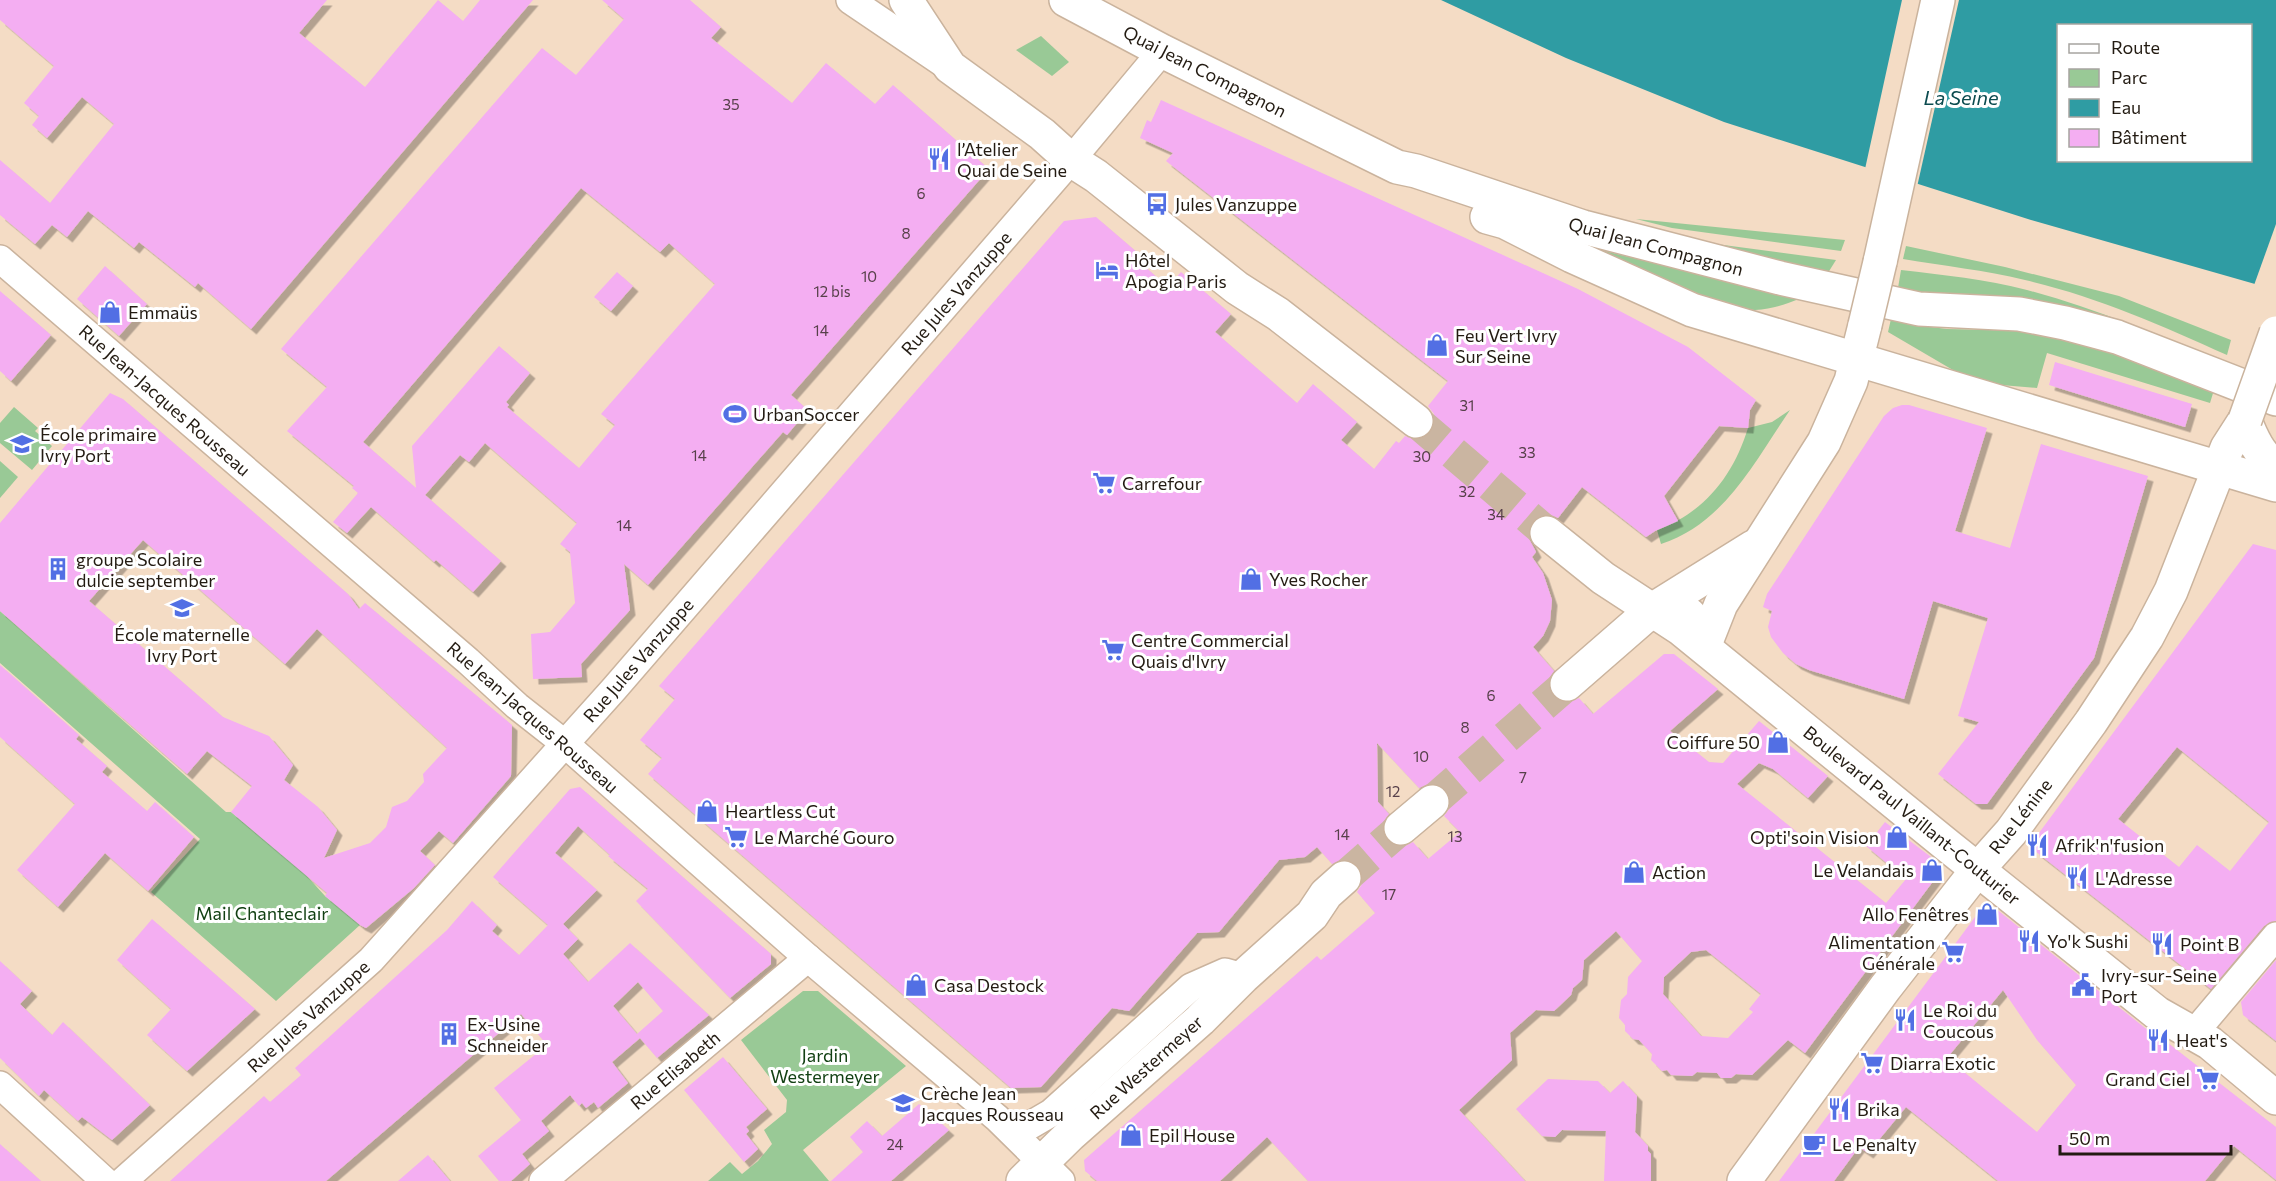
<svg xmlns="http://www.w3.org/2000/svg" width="2276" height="1181" font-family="Commissioner,sans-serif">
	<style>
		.green { fill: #99c996 }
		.water { fill: #2f9ca3; fill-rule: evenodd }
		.pier { fill: #f4dcc5 }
		.building { fill: #f4aef2; fill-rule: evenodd; filter: url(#shadow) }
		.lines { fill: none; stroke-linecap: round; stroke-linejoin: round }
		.secondary-tunnel { stroke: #cab5a1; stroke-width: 33; stroke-dasharray: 33 16; stroke-linecap: butt }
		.primary-tunnel { stroke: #cab5a1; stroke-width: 33; stroke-dasharray: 33 16; stroke-linecap: butt }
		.street-casing { stroke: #cab39d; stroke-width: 30 }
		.secondary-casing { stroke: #cab39d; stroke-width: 36 }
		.primary-casing { stroke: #cab39d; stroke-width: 36 }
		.street { stroke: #fff; stroke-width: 27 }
		.secondary { stroke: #fff; stroke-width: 33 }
		.primary { stroke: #fff; stroke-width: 33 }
		.secondary-bridge-casing { stroke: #cab39d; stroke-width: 36; stroke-linecap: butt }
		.secondary-bridge { stroke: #fff; stroke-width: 33 }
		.labels { text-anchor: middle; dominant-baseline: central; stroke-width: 6; stroke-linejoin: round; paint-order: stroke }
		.number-label { font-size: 15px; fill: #57404a }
		.street-label { font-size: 18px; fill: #231b12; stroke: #fff }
		.poi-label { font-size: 18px; fill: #231b12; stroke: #fff; text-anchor: start }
		.park-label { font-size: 18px; fill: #124013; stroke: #fff }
		.water-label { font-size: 20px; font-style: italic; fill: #0b4b4f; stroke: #fff }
	</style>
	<defs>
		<filter id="shadow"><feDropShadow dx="5.5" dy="5.5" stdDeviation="0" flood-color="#0004"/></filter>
	</defs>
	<rect width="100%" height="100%" fill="#f4dcc5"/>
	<!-- green -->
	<g class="green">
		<path d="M1041,36l28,26 -17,14 -36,-26z"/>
		<path d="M1636,219l209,21 -4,11 -169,-23z"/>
		<path d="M1671,238l165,22 -10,16z"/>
		<path d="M1906,246l99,21 114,29 112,44 -4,15c-66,-30 -132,-59 -202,-75 -40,-10 -82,-14 -122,-21z"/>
		<path d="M1605,251l194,48c-15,6 -28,10 -44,11 -43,0 -112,-38 -152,-55z"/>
		<path d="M1901,270c42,5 85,9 126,20 67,18 129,44 193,71l-323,-67z"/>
		<path d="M1891,319l16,5 40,5 91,2 90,27 86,32 -4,13 -163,-50 -10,35 -36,-3 -43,-12 -70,-41z"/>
		<path d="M14,407l24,21 -3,3 17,15 -20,24 -32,-27v-20z"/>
		<path d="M1790,410c-35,51 -66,114 -129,134l-4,-14c48,-18 76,-54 91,-102l24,-6z"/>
		<path d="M0,461l18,16 -18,21z"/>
		<path d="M0,611l226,201h5l75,63 19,21 35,29 -84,76 -125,-109 49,-53 -200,-176z"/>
		<path d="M803,991h15l88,75 -103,84 26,31h-121l22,-19 12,12 16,-13 14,-17 -8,-14 22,-18 1,-12 -46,-60z"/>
	</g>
	<!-- water -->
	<path class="water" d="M1441,0h835v290l-245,-70 -307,-98 -158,-64zM2058,26h192v134h-192z"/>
	<!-- pier -->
	<g class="pier">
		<path d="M1902,0h57l-42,187 -52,-18z"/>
		<path d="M2276,224v69l-23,-5z"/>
	</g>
	<!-- building -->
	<g class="building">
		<path d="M0,0h327l-28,33 66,54 73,-87 25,21 17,-21h53l-282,329 -53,-46 -3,4 -56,-45 -5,6 -46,-37 -21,26 -15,-12 -17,19 -35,-29v-55l50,43 64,-79 -32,-27 -35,41 -15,-13 7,-9 -15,-13 30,-37 -54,-46z"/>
		<path d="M602,0h88l31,27 -10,11 81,65 34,-40 49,41 18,-19 96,84 -198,226 17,15 -21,25 -4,-3 -135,153 -24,-21 6,46 -49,54 1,13 -49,2 -2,-45 19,-2 25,-29 -5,-51 -10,-8 17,-21 -92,-80 -16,19 -9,-7 -35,40 76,66 -28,31 -37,-32 -2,2 -63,-55 -24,26 -14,-11 25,-29 -6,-5 2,-2 -67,-55 40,-44 -46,-38 261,-301 34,27 48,-56zM581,188l79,64 9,-9 46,41 -114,130 14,11 -36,43 -72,-61 2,-2 -3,-3 24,-29 -31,-27 -87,100 4,42 -53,-46z"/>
		<path d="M1161,100l417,189 110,58 68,53 -6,10 -2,18 -29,-2 -55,70 14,25 -23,10 -9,6 -64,-50 -24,31 -9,-4 -8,1 -8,6 -5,10 1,8 7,13 -4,5 11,16 9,27 -2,21 -7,15 -10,11 21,24 -5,7v9l4,10 7,4 10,1 9,-4 14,16 71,-60h10l44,35 -48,42 39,31 14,1 36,-42 69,55 -20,22 -35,-29 -14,-6 -22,21 149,119 20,-24 -40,-33 19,-24 50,38 2,16 -132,177 -17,-13 -36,35 -16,-1 -5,4h-10l-4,-5 -20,-1 -5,4 -21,-1 -4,-5 -5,1 -11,-11 1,-6 -13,-14 -6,-1 -8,-8v-6l-6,-7 2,-18 6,-6 1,-17 14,-16 -26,-30 -32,29 -2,20 -9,8 -2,7 -17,16 -18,-1 -26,23 2,27 -53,50 66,71h-217l-41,-44 -47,44h-123l-12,-10 -1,-11 233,-204 4,4 54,-47 -18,-21 5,-8v-9l-4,-10 -8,-5h-9l-9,4 -15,-17 -12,10 -26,3 -60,72 -22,1 -68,78 -17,-3 -71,79 -30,1 -363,-314 14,-16 -22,-18 35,-41 -16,-13 405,-465 32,-4 42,36 -4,4 34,30 13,-15 50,42 -16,18 82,71 16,-19 44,38 -16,18 33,29 22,-28 3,2 6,-7 8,3h10l8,-7 4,-9 -1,-9 -6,-8 20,-25 -282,-220 7,-8 -33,-15 7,-18 4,2zM1377,743l42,45 9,-4h10l8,6 4,8v10l-6,8 16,16 -32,27 -15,-17 -8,4h-10l-8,-6 -4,-8v-10l6,-8 -11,-12zM1706,950l55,44 -12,15 4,3 -25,26 -27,-2 -38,-42 1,-17 27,-25z"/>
		<path d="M105,266l42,38 -28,32 -42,-37z"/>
		<path d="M617,272l16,14 -22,25 -17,-14z"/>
		<path d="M0,291l51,44 -40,46 -11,-10z"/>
		<path d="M2055,362l137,42 -7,23 -136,-42z"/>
		<path d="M110,393l13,6 225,195 11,15 6,-6 147,122 -1,51 -58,67 -14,-12 -19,20 15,14 -21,23 -48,40 -6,-3 -35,-29 2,-3 -96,-81 21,-26 -45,-35 -20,23 -187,-163v-88zM143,540l142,124 32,-35 130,119 -24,26 1,8 -17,19 -15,6 -6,20 -16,16 -46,15 13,-28 -19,-23 -34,-27 9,-15 -24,-29 -46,-19 -134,-116z"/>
		<path d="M1902,405h7l78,23 -32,103 55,17 31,-104 107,32 -54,182 -107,146h-11l-38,-30 41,-52 -21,-6 30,-98 -55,-17 -29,98 -95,-29 -13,-6 -13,-11 -12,-16 -3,-10 4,-16 -9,-4 4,-13 117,-178 9,-8z"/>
		<path d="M2253,544l23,6v371l-12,5 -53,63 -176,-138 -2,-10zM2177,747l92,75 -39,49 -33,-26 -18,22 -61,-48z"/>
		<path d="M0,665l79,70 -3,4 31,27 -5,6 45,39 8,-9 39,35 -46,54 -43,-38 -47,54 -41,-37 58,-66 -75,-67z"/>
		<path d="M580,787l191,167v10l-41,34 -94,-97 12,-12 -40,-33 2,-1 -32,-29 -23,27 42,37 -34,34 15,15 -15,15 25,28 42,-39 79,72 -52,43 -17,-20 -28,24 16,21 -30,25 -4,-6 -8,6 -4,-5 -3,3 -9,-11 -29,26 8,10 -27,23 8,10 -19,17h-12l-21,-25 43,-36 -27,-32 53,-43 -26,-31 -195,167h-156l94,-85 6,6 31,-27 -6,-7 152,-138 25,-29 25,24 -5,6 27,24 29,-30 -55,-48 77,-88zM638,982l25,29 -26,23 -24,-28z"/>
		<path d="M1995,908l150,120 14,8 117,91v53l-42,-34 -29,35h-207l-92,-74 -38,46 -9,-6 -25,34h-55l202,-272zM2003,990l34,50 39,45 -39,47 -90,-74z"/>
		<path d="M152,919l103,90 -68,62 -40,-36 24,-26 -54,-49z"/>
		<path d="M2276,960v81l-33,-26 -2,-13z"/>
		<path d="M0,961l32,30 -12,13 32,31 11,-13 87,83 -38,35 -30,-23 -4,4 -34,-31 -5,6 -39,-38z"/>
		<path d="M723,1057l44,52 -21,18 3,4 -3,3 12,15 -14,13 -60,-72z"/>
		<path d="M1548,1079l50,2 12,12 13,-12 14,15 -2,36 13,14v5l3,3v27h-47l2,-50 -44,-1 -7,7 -13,-1 -26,-27z"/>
		<path d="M919,1104l30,26 -58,51h-60l32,-29 -13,-15 17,-16 15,15z"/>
		<path d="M0,1144l41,37h-41z"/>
		<path d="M428,1155l22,26h-52z"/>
	</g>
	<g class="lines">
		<!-- secondary-tunnel -->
		<g class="secondary-tunnel">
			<path d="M1432,802l135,-118"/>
			<path d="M1344,878l57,-50"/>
		</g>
		<!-- primary-tunnel -->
		<path class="primary-tunnel" d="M1416,421l131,112"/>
		<!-- street casing -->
		<g class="street-casing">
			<g id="street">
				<path d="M850,0l96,65"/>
				<path d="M0,259l468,402 49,45 47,37 244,215 189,160 64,63"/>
				<path d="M1674,598l18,15"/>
				<path d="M2194,1033l82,-97"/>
				<path d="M0,1085l105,96"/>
				<path d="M1011,1131l16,-4 24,-14 140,-126 34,-15 18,5"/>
				<path d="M123,1181l248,-221 243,-271 457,-529 91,-109"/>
				<path d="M543,1181l265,-223"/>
			</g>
		</g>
		<!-- secondary casing -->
		<g class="secondary-casing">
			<g id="secondary">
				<path d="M1880,262l58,-262"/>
				<path d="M1704,647l17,-43 103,-162 27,-61 14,-56"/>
				<path d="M1567,684l85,-74 101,-63"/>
				<path d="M1401,828l31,-26"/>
				<path d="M1023,1181l47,-46 130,-115 43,-43 69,-62 14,-21 18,-16"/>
				<path d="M1744,1181l141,-193 93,-119 33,-37 80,-110 56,-85 24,-46 56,-143 18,-28"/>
			</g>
		</g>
		<!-- primary casing -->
		<g class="primary-casing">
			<g id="primary">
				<path d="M906,0l44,67 92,67 29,26 25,16 141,112 41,26 138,107"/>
				<path d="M1066,0l96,51 235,116 19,4 167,56 197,51 139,31 100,5 46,9 52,14 159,62"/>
				<path d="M1487,217l18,5 67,34 120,54 584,175"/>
				<path d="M2245,420c7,19 15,35 31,48"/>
				<path d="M1547,533l56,45 78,51 267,217 209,167 53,30 66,55"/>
			</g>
		</g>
		<!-- street -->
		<use href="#street" class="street"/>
		<!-- secondary -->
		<use href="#secondary" class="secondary"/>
		<!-- primary -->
		<use href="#primary" class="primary"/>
		<!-- secondary-bridge casing -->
		<g class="secondary-bridge-casing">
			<g id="secondary-bridge">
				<path d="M1865,325l15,-63"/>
				<path d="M2245,420l31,-87"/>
			</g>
		</g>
		<!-- secondary-bridge -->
		<use href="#secondary-bridge" class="secondary-bridge"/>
	</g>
	<!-- icons -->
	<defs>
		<g id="restaurant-bare" transform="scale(1.8)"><path d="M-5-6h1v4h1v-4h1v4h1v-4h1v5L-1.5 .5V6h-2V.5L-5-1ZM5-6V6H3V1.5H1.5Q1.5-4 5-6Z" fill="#526fe4" stroke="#fff" stroke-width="2.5" paint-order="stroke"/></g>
		<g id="bus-bare" transform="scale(1.8)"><path d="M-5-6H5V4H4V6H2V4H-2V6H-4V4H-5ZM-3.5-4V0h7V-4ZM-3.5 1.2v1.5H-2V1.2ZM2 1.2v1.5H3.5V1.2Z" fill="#526fe4" stroke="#fff" stroke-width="2.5" paint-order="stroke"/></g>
		<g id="hotel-bare" transform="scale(1.8)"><path d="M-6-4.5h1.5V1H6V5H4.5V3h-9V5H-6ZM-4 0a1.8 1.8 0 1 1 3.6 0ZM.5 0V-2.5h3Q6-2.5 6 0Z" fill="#526fe4" stroke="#fff" stroke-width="2.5" paint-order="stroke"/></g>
		<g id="shop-bare" transform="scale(1.8)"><path d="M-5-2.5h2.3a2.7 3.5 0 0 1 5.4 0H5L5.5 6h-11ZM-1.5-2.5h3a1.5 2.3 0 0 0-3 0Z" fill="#526fe4" stroke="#fff" stroke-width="2.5" paint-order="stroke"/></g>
		<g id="stadium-bare" transform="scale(1.8)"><path d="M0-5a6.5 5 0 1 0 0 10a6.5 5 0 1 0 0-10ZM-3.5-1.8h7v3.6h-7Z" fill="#526fe4" stroke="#fff" stroke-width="2.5" paint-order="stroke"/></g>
		<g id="school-bare" transform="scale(1.8)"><path d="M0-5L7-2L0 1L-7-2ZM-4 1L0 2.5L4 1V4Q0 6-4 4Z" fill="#526fe4" stroke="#fff" stroke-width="2.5" paint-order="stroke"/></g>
		<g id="supermarket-bare" transform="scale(1.8)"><path d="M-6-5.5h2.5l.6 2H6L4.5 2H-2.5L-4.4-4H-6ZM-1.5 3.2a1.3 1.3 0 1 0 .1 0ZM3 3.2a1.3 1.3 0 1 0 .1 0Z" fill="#526fe4" stroke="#fff" stroke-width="2.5" paint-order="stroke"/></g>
		<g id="building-bare" transform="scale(1.8)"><path d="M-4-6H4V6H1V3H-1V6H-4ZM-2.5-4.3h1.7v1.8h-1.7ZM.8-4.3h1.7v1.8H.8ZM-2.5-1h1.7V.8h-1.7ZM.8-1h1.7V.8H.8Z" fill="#526fe4" stroke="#fff" stroke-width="2.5" paint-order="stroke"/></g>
		<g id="civic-bare" transform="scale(1.8)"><path d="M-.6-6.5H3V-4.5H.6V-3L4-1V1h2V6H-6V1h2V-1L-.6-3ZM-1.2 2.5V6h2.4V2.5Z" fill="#526fe4" stroke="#fff" stroke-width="2.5" paint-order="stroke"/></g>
		<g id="cafe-bare" transform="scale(1.8)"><path d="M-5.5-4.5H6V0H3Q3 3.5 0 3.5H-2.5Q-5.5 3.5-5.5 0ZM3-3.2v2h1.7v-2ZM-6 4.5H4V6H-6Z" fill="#526fe4" stroke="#fff" stroke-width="2.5" paint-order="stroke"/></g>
	</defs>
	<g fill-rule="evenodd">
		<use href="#restaurant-bare" x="939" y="159"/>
		<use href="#bus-bare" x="1157" y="204"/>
		<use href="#hotel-bare" x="1107" y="270"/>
		<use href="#shop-bare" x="110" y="312"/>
		<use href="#shop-bare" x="1437" y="345"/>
		<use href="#stadium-bare" x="735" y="414"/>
		<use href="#school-bare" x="22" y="444"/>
		<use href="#supermarket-bare" x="1104" y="483"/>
		<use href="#building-bare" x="58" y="569"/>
		<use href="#shop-bare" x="1251" y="579"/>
		<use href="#school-bare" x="182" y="608"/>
		<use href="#supermarket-bare" x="1113" y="650"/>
		<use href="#shop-bare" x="1778" y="742"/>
		<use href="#shop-bare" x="707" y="811"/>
		<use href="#supermarket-bare" x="736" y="837"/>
		<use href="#shop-bare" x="1897" y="837"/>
		<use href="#restaurant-bare" x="2037" y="845"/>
		<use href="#shop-bare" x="1932" y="870"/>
		<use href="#shop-bare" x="1634" y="872"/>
		<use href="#restaurant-bare" x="2077" y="878"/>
		<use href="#shop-bare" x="1987" y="914"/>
		<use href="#restaurant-bare" x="2029" y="941"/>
		<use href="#restaurant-bare" x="2162" y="944"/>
		<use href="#supermarket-bare" x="1953" y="952"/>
		<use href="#shop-bare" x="916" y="985"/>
		<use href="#civic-bare" x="2083" y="985"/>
		<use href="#restaurant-bare" x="1905" y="1020"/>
		<use href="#building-bare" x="449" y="1034"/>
		<use href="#restaurant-bare" x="2158" y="1040"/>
		<use href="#supermarket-bare" x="1872" y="1063"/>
		<use href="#supermarket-bare" x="2208" y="1079"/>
		<use href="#school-bare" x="903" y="1103"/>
		<use href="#restaurant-bare" x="1839" y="1109"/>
		<use href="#shop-bare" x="1131" y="1135"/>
		<use href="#cafe-bare" x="1814" y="1144"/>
	</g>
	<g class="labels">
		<!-- number labels -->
		<g class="number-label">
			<text x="731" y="104">35</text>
			<text x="921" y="193">6</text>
			<text x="906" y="233">8</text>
			<text x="869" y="276">10</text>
			<text x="832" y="291">12 bis</text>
			<text x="821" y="330">14</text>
			<text x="1467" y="405">31</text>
			<text x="1527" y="452">33</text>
			<text x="699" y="455">14</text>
			<text x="1422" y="456">30</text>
			<text x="1467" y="491">32</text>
			<text x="1496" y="514">34</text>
			<text x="624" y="525">14</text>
			<text x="1491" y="695">6</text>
			<text x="1465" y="727">8</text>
			<text x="1421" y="756">10</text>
			<text x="1523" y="777">7</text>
			<text x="1393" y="791">12</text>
			<text x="1342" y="834">14</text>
			<text x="1455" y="836">13</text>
			<text x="1389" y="894">17</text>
			<text x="895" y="1144">24</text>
		</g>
		<!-- street labels -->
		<g class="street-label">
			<text transform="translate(1205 71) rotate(27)">Quai Jean Compagnon</text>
			<text transform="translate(1656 246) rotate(15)">Quai Jean Compagnon</text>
			<text transform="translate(956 293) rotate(-49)">Rue Jules Vanzuppe</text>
			<text transform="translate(165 400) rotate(41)">Rue Jean-Jacques Rousseau</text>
			<text transform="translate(638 660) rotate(-49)">Rue Jules Vanzuppe</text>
			<text transform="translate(533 717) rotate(41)">Rue Jean-Jacques Rousseau</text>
			<text transform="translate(1912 815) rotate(39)">Boulevard Paul Vaillant-Couturier</text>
			<text transform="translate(2020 816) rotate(-52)">Rue Lénine</text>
			<text transform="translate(308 1016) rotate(-42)">Rue Jules Vanzuppe</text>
			<text transform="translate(1146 1067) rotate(-42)">Rue Westermeyer</text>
			<text transform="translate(675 1070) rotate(-40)">Rue Elisabeth</text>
		</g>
		<!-- poi labels -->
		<g class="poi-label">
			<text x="957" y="149">l’Atelier<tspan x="957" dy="21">Quai de Seine</tspan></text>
			<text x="1175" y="204">Jules Vanzuppe</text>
			<text x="1125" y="260">Hôtel<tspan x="1125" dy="21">Apogia Paris</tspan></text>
			<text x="128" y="312">Emmaüs</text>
			<text x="1455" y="335">Feu Vert Ivry<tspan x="1455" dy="21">Sur Seine</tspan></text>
			<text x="753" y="414">UrbanSoccer</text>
			<text x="40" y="434">École primaire<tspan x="40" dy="21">Ivry Port</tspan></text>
			<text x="1122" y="483">Carrefour</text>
			<text x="76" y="559">groupe Scolaire<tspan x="76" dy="21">dulcie september</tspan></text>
			<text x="1269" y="579">Yves Rocher</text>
			<text x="182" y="634" text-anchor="middle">École maternelle<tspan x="182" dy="21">Ivry Port</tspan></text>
			<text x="1131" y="640">Centre Commercial<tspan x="1131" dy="21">Quais d'Ivry</tspan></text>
			<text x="1760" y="742" text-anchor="end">Coiffure 50</text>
			<text x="725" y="811">Heartless Cut</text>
			<text x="754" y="837">Le Marché Gouro</text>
			<text x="1879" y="837" text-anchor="end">Opti'soin Vision</text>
			<text x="2055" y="845">Afrik'n'fusion</text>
			<text x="1914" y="870" text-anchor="end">Le Velandais</text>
			<text x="1652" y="872">Action</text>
			<text x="2095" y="878">L'Adresse</text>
			<text x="1969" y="914" text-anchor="end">Allo Fenêtres</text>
			<text x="2047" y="941">Yo'k Sushi</text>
			<text x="1935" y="942" text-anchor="end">Alimentation<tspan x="1935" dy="21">Générale</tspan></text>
			<text x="2180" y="944">Point B</text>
			<text x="2101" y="975">Ivry-sur-Seine<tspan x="2101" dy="21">Port</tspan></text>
			<text x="934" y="985">Casa Destock</text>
			<text x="1923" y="1010">Le Roi du<tspan x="1923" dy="21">Coucous</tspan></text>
			<text x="467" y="1024">Ex-Usine<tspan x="467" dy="21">Schneider</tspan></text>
			<text x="2176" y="1040">Heat's</text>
			<text x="1890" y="1063">Diarra Exotic</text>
			<text x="2190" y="1079" text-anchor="end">Grand Ciel</text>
			<text x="921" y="1093">Crèche Jean<tspan x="921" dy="21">Jacques Rousseau</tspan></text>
			<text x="1857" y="1109">Brika</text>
			<text x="1149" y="1135">Epil House</text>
			<text x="1832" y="1144">Le Penalty</text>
		</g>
		<!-- park labels -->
		<g class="park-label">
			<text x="262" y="913">Mail Chanteclair</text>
			<text x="825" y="1055">Jardin<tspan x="825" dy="21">Westermeyer</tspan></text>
		</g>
		<!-- water labels -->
		<g class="water-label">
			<text x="1961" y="97">La Seine</text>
		</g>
	</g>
	<!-- legend -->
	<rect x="2057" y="24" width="195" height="138" fill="#ffffff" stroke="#a7a4a0" stroke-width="1.5"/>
	<rect x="2069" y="44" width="30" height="9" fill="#ffffff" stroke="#a7a4a0" stroke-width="1.5"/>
	<text x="2111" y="54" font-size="18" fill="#231b12">Route</text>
	<rect x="2069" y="69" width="30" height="18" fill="#99c996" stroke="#a7a4a0" stroke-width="1.5"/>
	<text x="2111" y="84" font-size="18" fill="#231b12">Parc</text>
	<rect x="2069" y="99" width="30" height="18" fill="#2f9ca3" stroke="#a7a4a0" stroke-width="1.5"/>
	<text x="2111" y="114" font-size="18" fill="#231b12">Eau</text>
	<rect x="2069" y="129" width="30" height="18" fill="#f4aef2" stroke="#a7a4a0" stroke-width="1.5"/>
	<text x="2111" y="144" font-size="18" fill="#231b12">Bâtiment</text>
	<!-- scale -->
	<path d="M2060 1145v9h171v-9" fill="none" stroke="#231b12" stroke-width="3"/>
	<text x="2069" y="1145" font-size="18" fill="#231b12" stroke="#ffffff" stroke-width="4.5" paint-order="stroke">50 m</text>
</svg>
